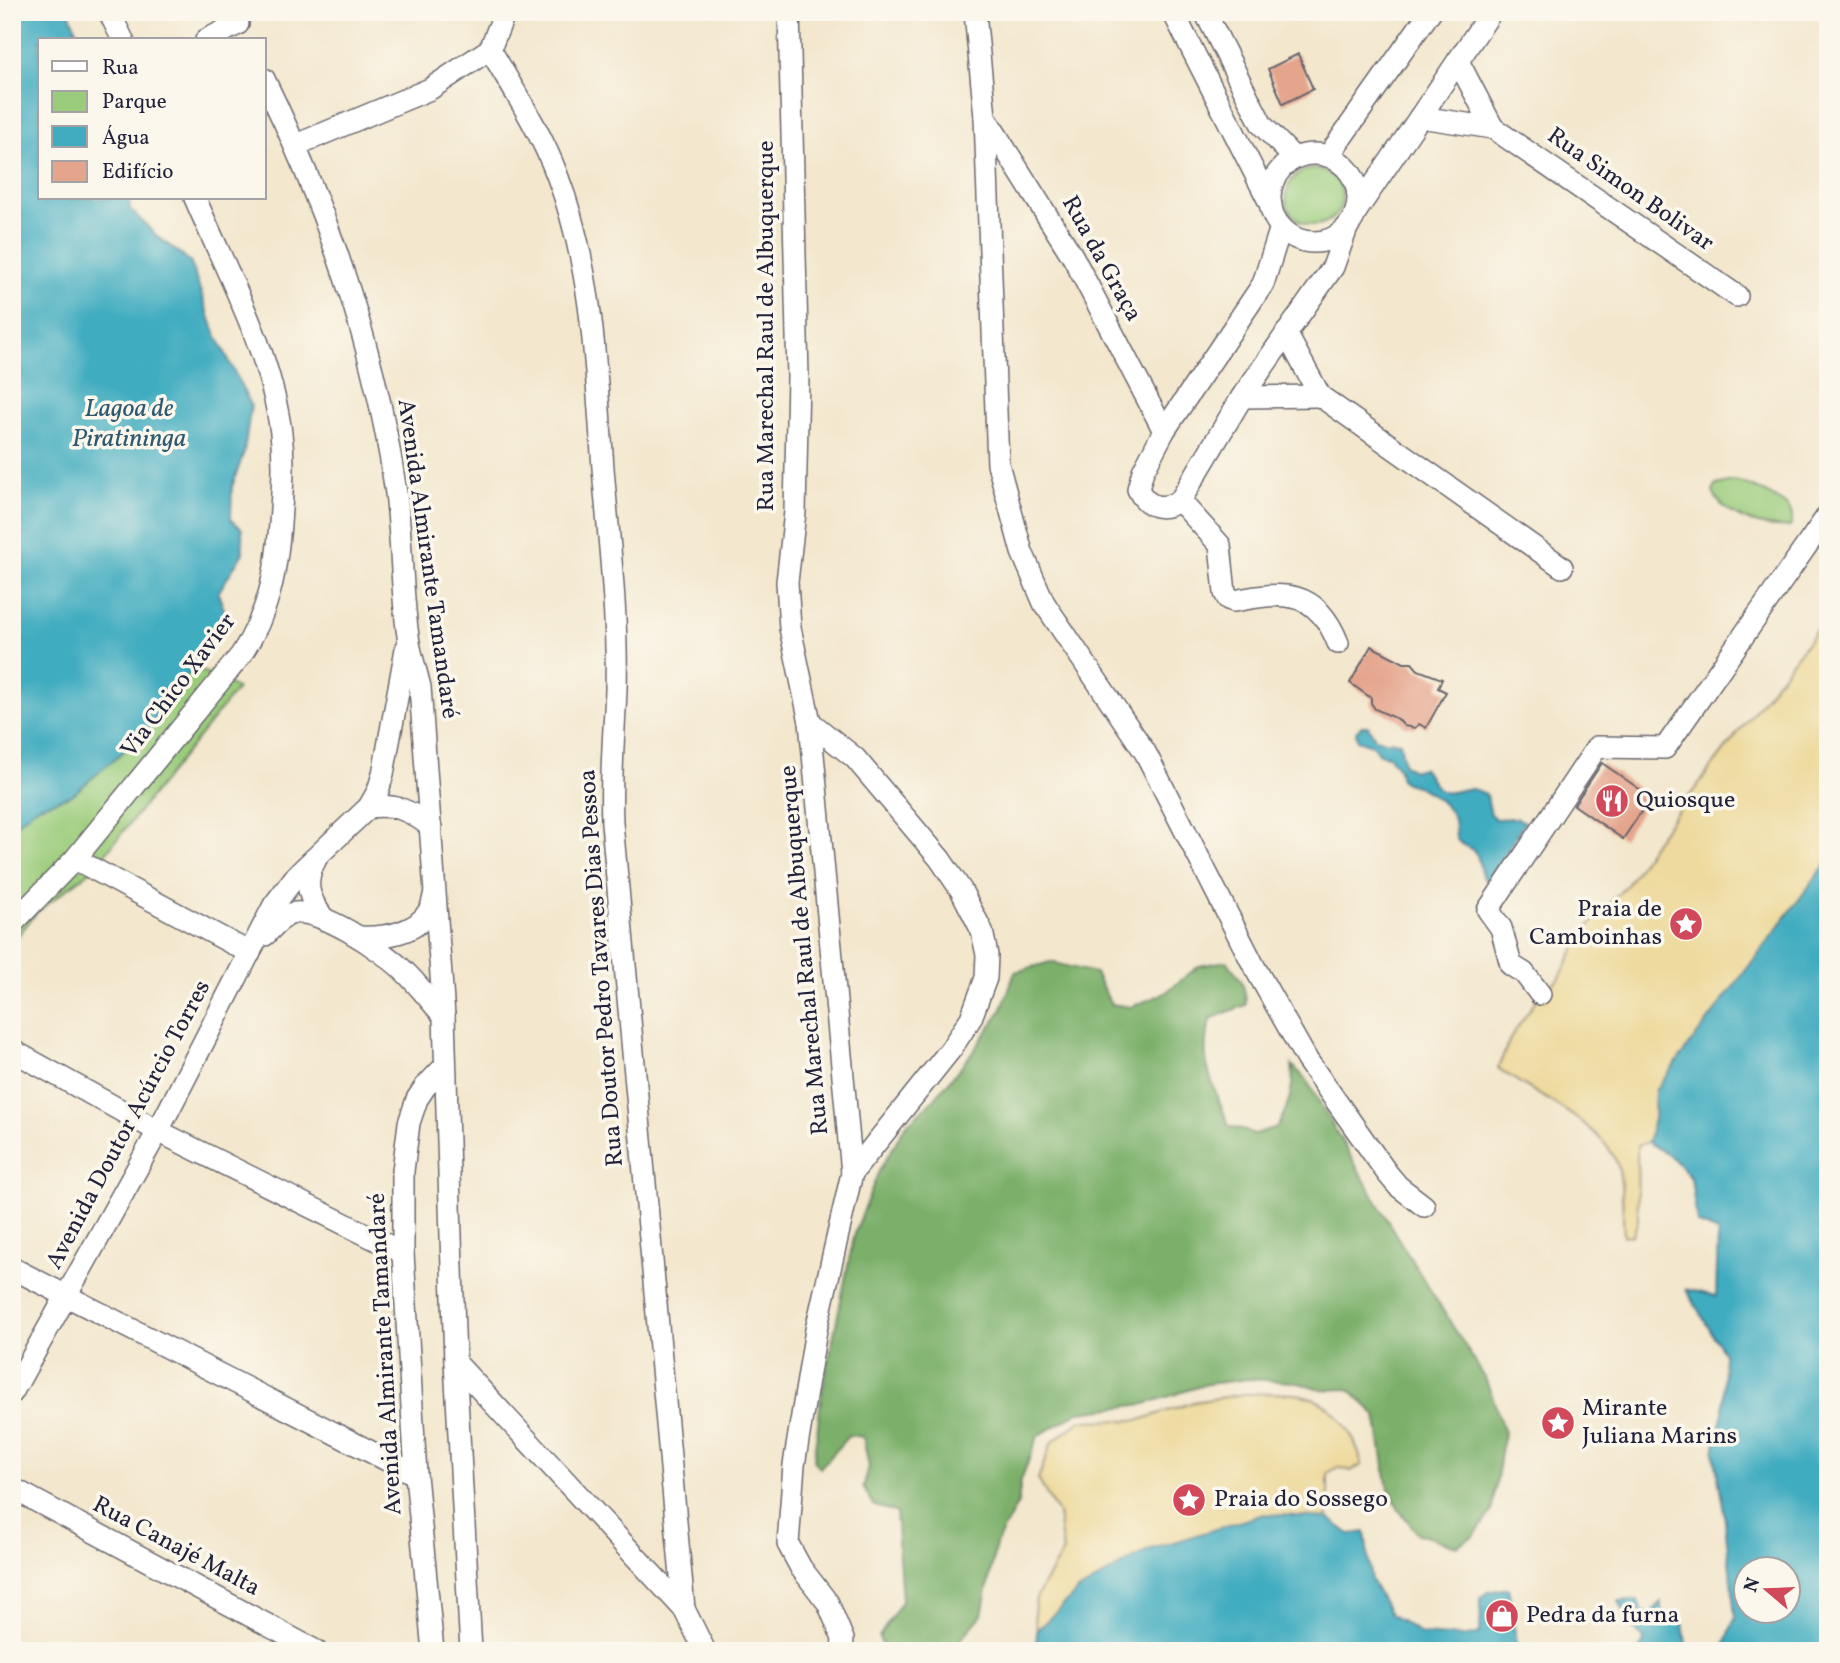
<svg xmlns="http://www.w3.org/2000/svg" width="1840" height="1663" font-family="Vollkorn,serif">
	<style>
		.green { fill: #9bcc7b; stroke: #5e775b; stroke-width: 2 }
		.forest { fill: #7cb06b; stroke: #4f6953; stroke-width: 2 }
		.sand { fill: #eeda9e; stroke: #887e6c; stroke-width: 2 }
		.water { fill: #41acc0; stroke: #32677e; stroke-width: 2; fill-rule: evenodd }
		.building { fill: #e5a58d }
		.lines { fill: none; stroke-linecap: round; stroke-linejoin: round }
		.minor-casing { stroke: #6b676e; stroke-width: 24 }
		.minor { stroke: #fff; stroke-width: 21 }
		.labels { text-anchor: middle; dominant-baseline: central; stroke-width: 7; stroke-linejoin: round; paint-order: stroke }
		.street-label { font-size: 24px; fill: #22223b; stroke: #fbf7ec }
		.poi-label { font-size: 24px; fill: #22223b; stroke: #fbf7ec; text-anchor: start }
		.water-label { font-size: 26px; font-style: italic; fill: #2e5970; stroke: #fbf7ec }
	</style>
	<rect width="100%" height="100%" fill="#fbf7ec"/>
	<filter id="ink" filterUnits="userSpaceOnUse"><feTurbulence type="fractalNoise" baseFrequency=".0143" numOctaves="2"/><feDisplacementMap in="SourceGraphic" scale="14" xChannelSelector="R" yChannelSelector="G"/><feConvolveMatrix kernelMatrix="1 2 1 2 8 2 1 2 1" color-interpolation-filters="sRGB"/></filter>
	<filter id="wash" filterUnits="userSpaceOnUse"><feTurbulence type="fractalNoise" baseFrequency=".00686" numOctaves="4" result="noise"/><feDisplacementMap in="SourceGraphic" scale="28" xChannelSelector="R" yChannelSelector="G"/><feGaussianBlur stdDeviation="1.57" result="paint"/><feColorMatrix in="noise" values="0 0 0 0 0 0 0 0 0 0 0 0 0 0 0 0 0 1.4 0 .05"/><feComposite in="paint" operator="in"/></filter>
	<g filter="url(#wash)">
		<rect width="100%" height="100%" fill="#f3e7cd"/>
		<!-- green -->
		<g class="green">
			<circle cx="1314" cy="197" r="28"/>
			<path d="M1733,481c13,1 50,19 57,29 3,6 3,11 0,17 -26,2 -65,-9 -77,-35l3,-7z"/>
			<path d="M192,667l31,13 14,9 -144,180 -56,43 -25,31v-108l3,-10 21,-18 36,-12 72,-61z"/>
		</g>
		<!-- forest -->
		<path class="forest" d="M1226,961c13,14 20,24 20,44l-34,13c-17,41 3,69 17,108l26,8 22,-7c11,-19 18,-39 15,-62l14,14 90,156 89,143 10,26 9,29 -12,78 -18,25 -18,10 -38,-12 -19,-24 -12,-26 -11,-69 -27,-26 -25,1 -29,-8 -46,-3 -42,5 -62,20 -66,8 -41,24 -17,44 -3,23 -22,41 -14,71 -27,31v5h-71l-5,-14 23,-36 -6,-89 -22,-6 -11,-19 6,-20 -6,-30 -14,-2 -29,33 -6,-8 7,-62 33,-162 24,-63 27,-47 30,-28 38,-46 28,-41 14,-39 35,-10 45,11 16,31 20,3 34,-14 34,-27z"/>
		<!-- sand -->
		<g class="sand">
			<path d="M1828,615v246l-173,230 -1,28 -6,23 -11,4 1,74 -5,15 -9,1c-2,-21 0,-57 -8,-75 -19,-41 -84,-67 -118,-93l12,-29 30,-45 19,-15 23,-44 18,-22 28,-29 27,-43z"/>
			<path d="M1244,1394c17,0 45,-3 61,2 31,8 51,40 57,69l-11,6 -13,-4 -10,6v45l-64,-4 -116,36 -70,41 -41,39 -3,-17 2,-15 27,-47 -5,-37 -20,-35 14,-37 29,-21 59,-1 54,-18z"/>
		</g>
		<!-- water -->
		<g class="water">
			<path d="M12,12h57l11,28h-40v158h89l1,11 28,28 32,24 24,69 37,76 -7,46 -12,35 -1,32 11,10 1,24 -25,40 10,27 -84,114 -72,61 -36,12 -21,18 -3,10z"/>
			<path d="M1361,726h7l7,12 10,3 15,1 4,23 10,5 9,-2c4,5 6,10 10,15 14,18 20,5 37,6 6,0 11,3 16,5l5,20 4,5 22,-1 8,4 -37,60c-11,-8 -6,-20 -13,-30 -5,-6 -14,-5 -18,-13 -4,-8 0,-18 -6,-26 -7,-10 -20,-20 -30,-25 -7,-4 -13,-2 -20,-8l-2,-10 -10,-14 -10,-2 -7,-9 -15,-5 -1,-9z"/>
			<path d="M1828,861v790h-108l4,-4 11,-29 -11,-105 -10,-61 9,-40 1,-58 -38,-65 30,7 2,-64 -21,-9 -6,-45 -18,-20 -25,-16 6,-23 1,-28zM1745,1568h42v42h-42z"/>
			<path d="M1264,1514l64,4 22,16 15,-2 6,48 19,34 32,20 41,3 17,-4 1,-35 7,-6 20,-4c5,21 4,43 12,63h-484l1,-21 41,-39 70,-41z"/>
			<path d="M1637,1600l5,11 7,3 13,-12v10l21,11 4,28h-48l6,-11 -14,-14 -12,-25z"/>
		</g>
		<g id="blocks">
			<!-- building -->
			<g class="building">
				<path d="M1298,54l15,35 -30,15 -15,-35z"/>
				<path d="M1371,646l33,17h8l6,7 24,9 -4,9 8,4 -20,36 -7,-4 -4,4 -11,-2 -6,-7 -23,-10 -4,-6v-5l-21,-15z"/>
				<path d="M1602,763l49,34 -28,42 -49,-34z"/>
			</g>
		</g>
	</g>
	<g filter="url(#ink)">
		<use href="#blocks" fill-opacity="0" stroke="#6b676e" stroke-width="2"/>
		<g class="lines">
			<!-- minor casing -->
			<g class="minor-casing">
				<g id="minor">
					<path d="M109,12l14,28"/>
					<path d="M789,12l9,365 -3,135 -8,70 3,46 20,94 42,451 -36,157 -22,135 -6,79 13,24 27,35 15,36 -1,12"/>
					<path d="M975,12l10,105 13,347 24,88 22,51 101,149 110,216 52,92 80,113 11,13 26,20"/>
					<path d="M1173,12l98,193"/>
					<path d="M1205,12l57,113 32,33"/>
					<path d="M206,40l32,-16"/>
					<path d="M490,49c24,42 50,81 67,126 36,93 39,195 46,293 6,74 15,148 13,222 -2,45 -6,88 -4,133l72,786"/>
					<path d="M1458,61l35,67"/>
					<path d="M264,79c63,130 112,270 132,414 6,47 5,95 12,143 2,17 8,34 12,51l24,329 11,346 16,289"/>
					<path d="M985,117l88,140 91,174"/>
					<path d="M1420,117l73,11 244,168"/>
					<path d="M296,145l134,-56 60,-40 15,-37"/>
					<circle cx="1314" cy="198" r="44"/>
					<path d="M1329,155l101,-143"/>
					<path d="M1357,210l134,-198"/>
					<path d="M1281,227l-18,57 -99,147 -21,40 -5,18c9,19 24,22 42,12l62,-104 91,-130 14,-39"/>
					<path d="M1286,333l34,63 242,171"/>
					<path d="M1242,397l78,-1"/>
					<path d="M1180,501l40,44 5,48 3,6 6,2c50,-10 83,-12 104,42"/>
					<path d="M810,722l45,36 85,101 21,31 21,41 5,24 -1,23 -15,40 -20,31 -99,124"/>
					<path d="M369,807c27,-3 41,3 62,20"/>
					<path d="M75,859l175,94"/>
					<path d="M316,859c-14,24 -7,41 9,61"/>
					<path d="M12,924l63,-65 166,-204c28,-43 35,-81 39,-131 2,-31 5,-60 1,-91 -11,-84 -54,-159 -86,-235"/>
					<path d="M265,935c7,-7 15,-17 25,-21 26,-10 95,38 114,57 14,13 26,30 40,45"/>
					<path d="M359,937c23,1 57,-3 70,-26 3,-4 4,-11 5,-15"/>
					<path d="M1540,994l-16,-21 -13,-8 -10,-37 -13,-18 109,-163 68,1 163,-233"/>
					<path d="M17,1053l141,78 245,122"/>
					<path d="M12,1268l404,207"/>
					<path d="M455,1362l229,247 21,42"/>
					<path d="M12,1393l146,-262 116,-226 22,-29 73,-69 9,-16 5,-17 23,-125"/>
					<path d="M12,1488l304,163"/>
					<path d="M433,1651l-17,-176 -13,-222v-82l6,-48 8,-24 8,-12 20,-21"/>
				</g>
			</g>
			<!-- minor -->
			<use href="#minor" class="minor"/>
		</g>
	</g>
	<!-- icons -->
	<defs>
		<g id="restaurant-disc" transform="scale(1.75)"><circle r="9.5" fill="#d1495b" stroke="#fbf7ec"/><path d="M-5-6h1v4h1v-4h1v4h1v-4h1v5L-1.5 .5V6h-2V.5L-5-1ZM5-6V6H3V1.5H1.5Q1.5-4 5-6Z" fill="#fff"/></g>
		<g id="sight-disc" transform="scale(1.75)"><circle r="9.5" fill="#d1495b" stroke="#fbf7ec"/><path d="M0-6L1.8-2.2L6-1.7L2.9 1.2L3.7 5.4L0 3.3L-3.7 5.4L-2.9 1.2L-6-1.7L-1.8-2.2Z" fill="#fff"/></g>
		<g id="shop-disc" transform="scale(1.75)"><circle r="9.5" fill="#d1495b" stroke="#fbf7ec"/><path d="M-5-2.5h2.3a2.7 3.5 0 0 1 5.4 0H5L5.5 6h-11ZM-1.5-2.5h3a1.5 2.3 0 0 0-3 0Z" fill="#fff"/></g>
	</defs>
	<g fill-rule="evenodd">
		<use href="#restaurant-disc" x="1612" y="801"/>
		<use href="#sight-disc" x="1686" y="924"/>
		<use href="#sight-disc" x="1558" y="1423"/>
		<use href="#sight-disc" x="1189" y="1500"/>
		<use href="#shop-disc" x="1502" y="1616"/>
	</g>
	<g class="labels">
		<!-- street labels -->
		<g class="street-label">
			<text transform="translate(1630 190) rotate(35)">Rua Simon Bolivar</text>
			<text transform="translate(1101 259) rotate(61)">Rua da Graça</text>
			<text transform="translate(767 326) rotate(-90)">Rua Marechal Raul de Albuquerque</text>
			<text transform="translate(427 559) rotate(82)">Avenida Almirante Tamandaré</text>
			<text transform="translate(179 686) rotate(-53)">Via Chico Xavier</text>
			<text transform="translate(805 950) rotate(-95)">Rua Marechal Raul de Albuquerque</text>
			<text transform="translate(602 968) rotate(-94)">Rua Doutor Pedro Tavares Dias Pessoa</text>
			<text transform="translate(129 1125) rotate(-62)">Avenida Doutor Acúrcio Torres</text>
			<text transform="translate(386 1354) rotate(-93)">Avenida Almirante Tamandaré</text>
			<text transform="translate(176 1547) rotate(28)">Rua Canajé Malta</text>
		</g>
		<!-- poi labels -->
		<g class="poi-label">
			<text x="1636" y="801">Quiosque</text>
			<text x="1662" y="910" text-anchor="end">Praia de<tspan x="1662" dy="28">Camboinhas</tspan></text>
			<text x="1582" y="1409">Mirante<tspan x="1582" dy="28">Juliana Marins</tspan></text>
			<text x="1214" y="1500">Praia do Sossego</text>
			<text x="1526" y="1616">Pedra da furna</text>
		</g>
		<!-- water labels -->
		<g class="water-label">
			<text x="129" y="409">Lagoa de<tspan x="129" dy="30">Piratininga</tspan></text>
		</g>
	</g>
	<!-- margin -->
	<rect width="1840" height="1663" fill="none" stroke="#fbf7ec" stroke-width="42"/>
	<!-- legend -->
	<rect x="38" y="38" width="228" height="161" fill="#fbf7ec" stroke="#a4a2a5" stroke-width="2"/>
	<rect x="52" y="61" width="35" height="10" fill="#ffffff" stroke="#a4a2a5" stroke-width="2"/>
	<text x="102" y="74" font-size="21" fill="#22223b">Rua</text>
	<rect x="52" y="91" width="35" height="21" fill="#9bcc7b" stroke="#a4a2a5" stroke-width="2"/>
	<text x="102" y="108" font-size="21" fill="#22223b">Parque</text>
	<rect x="52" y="126" width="35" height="21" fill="#41acc0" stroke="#a4a2a5" stroke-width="2"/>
	<text x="102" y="144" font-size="21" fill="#22223b">Água</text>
	<rect x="52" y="161" width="35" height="21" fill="#e5a58d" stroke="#a4a2a5" stroke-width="2"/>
	<text x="102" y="178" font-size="21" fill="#22223b">Edifício</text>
	<!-- north arrow -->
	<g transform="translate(1767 1590) rotate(289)"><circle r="33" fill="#fbf7ec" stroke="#a4a2a5" stroke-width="2"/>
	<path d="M0-5L12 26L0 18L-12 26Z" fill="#d1495b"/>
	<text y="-10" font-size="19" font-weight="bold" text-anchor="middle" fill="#22223b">N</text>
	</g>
</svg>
